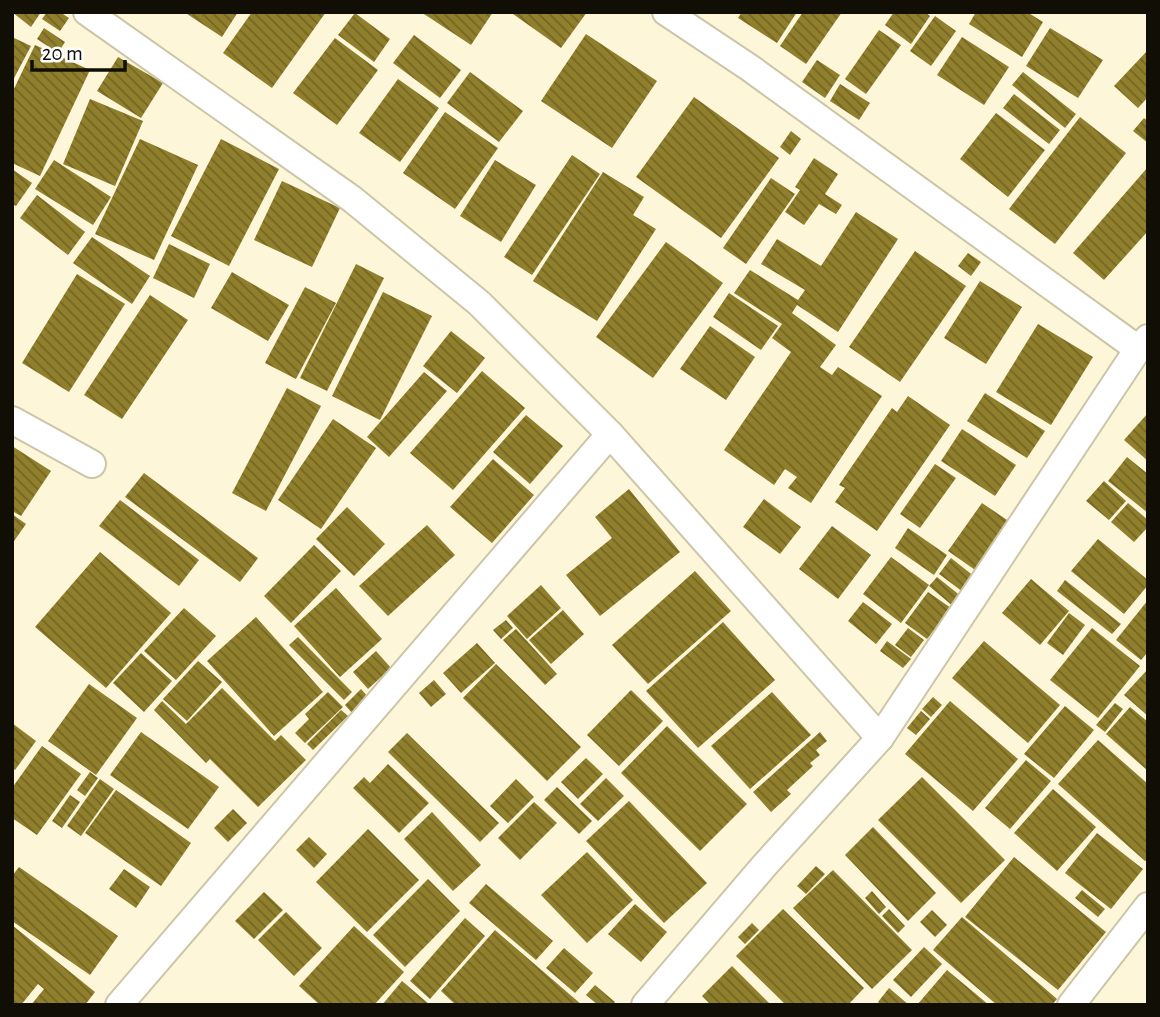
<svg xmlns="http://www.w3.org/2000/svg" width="1160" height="1017" font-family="'Alegreya Sans',sans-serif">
<defs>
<pattern id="building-back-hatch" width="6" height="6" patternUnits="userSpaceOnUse" patternTransform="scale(1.75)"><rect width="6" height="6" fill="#907f2c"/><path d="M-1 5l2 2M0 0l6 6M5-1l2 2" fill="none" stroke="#746624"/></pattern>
</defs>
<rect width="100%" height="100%" fill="#fdf6d8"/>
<!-- building -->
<g fill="url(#building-back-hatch)">
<polygon points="12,12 41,12 31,27"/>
<polygon points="47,12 60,12 69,18 60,31 42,19"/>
<polygon points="184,12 238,12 222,37"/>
<polygon points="252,12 326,12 272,88 223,53"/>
<polygon points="421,12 493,12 471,45"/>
<polygon points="515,12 587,12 561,48 513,14"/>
<polygon points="742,12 797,12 777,43 738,18"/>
<polygon points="803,12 842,12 806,64 780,46"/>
<polygon points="894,12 925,12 930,16 911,44 885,25"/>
<polygon points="976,12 1027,12 1043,22 1022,57 969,24"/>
<polygon points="355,13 390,39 374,62 338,35"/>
<polygon points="935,16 956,31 931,66 910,51"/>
<polygon points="44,28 65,42 58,53 37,39"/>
<polygon points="1050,28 1103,60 1078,98 1026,66"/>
<polygon points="879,30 901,45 866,94 845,79"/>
<polygon points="586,34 657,81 612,148 541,101"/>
<polygon points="414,35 461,70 440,98 393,63"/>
<polygon points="12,37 31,46 12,82"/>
<polygon points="962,37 1009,67 984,105 937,75"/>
<polygon points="335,38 378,70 337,125 293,93"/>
<polygon points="35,45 90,70 40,176 12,163 12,93"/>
<polygon points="1148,50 1148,97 1138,108 1114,86"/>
<polygon points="118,57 163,83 141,118 97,91"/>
<polygon points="817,60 840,75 825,98 802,82"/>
<polygon points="470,72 523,111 499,142 447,103"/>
<polygon points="1023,72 1076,114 1065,128 1012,85"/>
<polygon points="398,79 439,108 400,162 359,133"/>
<polygon points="840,84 870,103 859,120 830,101"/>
<polygon points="1014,94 1060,130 1049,144 1003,108"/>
<polygon points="694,97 779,158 721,238 636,177"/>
<polygon points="90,99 143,121 115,186 63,164"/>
<polygon points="445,112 498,148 455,209 403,173"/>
<polygon points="996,113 1045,150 1008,197 960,159"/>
<polygon points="1080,117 1126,153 1055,244 1009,209"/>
<polygon points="1144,118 1148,121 1148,143 1133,131"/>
<polygon points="791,131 801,139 790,155 780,147"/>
<polygon points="140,139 198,165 154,260 95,234"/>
<polygon points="221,139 279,169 229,266 171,236"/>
<polygon points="572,155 600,174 532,275 504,257"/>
<polygon points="814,158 838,174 825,194 842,205 836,214 819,204 804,225 785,212 800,190 795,187"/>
<polygon points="54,160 111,197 93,225 35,189"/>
<polygon points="495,160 536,185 501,242 460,216"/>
<polygon points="1148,167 1148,231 1104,280 1073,253"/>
<polygon points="12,169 32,183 16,206 12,204"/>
<polygon points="603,172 644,197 633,215 656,229 597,321 533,281"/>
<polygon points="771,178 795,194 746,264 723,248"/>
<polygon points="282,181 340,208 312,267 254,240"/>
<polygon points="37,195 85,232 68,255 20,218"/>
<polygon points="856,212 898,239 838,332 797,305 792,313 836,345 820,367 832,375 838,367 882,396 811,503 788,488 797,477 785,469 774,485 724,450 791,352 772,338 782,324 734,293 750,270 798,300 805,290 761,264 777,239 821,266"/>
<polygon points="92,237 150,276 132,304 73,263"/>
<polygon points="666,242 723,283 653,378 596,337"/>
<polygon points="169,244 210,264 194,298 153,278"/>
<polygon points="915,251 966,286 900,382 849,347"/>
<polygon points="968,253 981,262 971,276 958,266"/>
<polygon points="356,264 384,278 327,391 300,378"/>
<polygon points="232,272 289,305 268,341 211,308"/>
<polygon points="77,274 125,304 69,392 22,363"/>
<polygon points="980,281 1022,307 986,364 944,338"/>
<polygon points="305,287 336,303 296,379 265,363"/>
<polygon points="383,292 432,316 380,420 332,396"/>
<polygon points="729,293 778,326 761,350 713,317"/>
<polygon points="150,295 188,320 122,419 84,395"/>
<polygon points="1038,324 1093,357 1051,425 996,392"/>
<polygon points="710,326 755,357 726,400 680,369"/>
<polygon points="451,331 485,358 457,393 423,366"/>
<polygon points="482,371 525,408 453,490 410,453"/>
<polygon points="424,372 447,391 389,457 367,437"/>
<polygon points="287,388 321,406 266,511 232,493"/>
<polygon points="985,393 1045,431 1027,458 967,421"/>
<polygon points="908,396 950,425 877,531 835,502 845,488 839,485 892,408 897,412"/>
<polygon points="1148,413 1148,461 1124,440"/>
<polygon points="526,415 563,446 530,484 493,452"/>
<polygon points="333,419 376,448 321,529 278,500"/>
<polygon points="962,429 1016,465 995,496 941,461"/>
<polygon points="12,446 51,471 21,516 12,511"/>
<polygon points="1127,457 1148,474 1148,513 1108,481"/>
<polygon points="493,459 534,495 492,543 450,507"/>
<polygon points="935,464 956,478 920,528 900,514"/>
<polygon points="144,473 258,558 240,582 125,497"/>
<polygon points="1104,481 1126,501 1109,520 1086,501"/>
<polygon points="629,489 680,552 600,616 566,575 612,538 595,517"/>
<polygon points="764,499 801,527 780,554 743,527"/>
<polygon points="120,500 199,560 179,586 99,526"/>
<polygon points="982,503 1013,524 978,572 948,551"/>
<polygon points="1128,503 1148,520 1148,527 1134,542 1111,522"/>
<polygon points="347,507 385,544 354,576 316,539"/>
<polygon points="12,514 26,524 12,544"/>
<polygon points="427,525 455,555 388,616 359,586"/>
<polygon points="832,526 871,555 838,599 799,569"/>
<polygon points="908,528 947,555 934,575 895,548"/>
<polygon points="1098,539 1148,580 1148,585 1124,614 1071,571"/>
<polygon points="314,545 341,571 291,623 264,596"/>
<polygon points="100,552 171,613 106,688 35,627"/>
<polygon points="891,557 929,585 901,623 863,594"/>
<polygon points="951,558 975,577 963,592 939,574"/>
<polygon points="695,571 731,611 648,684 612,645"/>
<polygon points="937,577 962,597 954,607 929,586"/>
<polygon points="1031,579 1069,611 1040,645 1002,613"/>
<polygon points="1065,580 1121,624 1112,634 1057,591"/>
<polygon points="541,585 561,608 527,639 507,616"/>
<polygon points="336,588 382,639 340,677 294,626"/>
<polygon points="928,592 951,608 927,639 905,623"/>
<polygon points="1148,600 1148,652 1141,660 1116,640"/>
<polygon points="863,602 892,624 876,644 848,621"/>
<polygon points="184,608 216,636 176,680 144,651"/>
<polygon points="563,610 584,634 551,664 529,640"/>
<polygon points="1069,613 1085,625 1063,655 1047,643"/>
<polygon points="256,617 323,692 274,736 207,661"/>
<polygon points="506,620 513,628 501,639 493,630"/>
<polygon points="723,622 775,680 698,748 646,691"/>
<polygon points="908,628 924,640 911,657 895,645"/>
<polygon points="1092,628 1140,666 1098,718 1050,680"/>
<polygon points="516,629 557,674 545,685 503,640"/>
<polygon points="298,637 352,692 344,700 289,645"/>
<polygon points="887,641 911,659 903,668 880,651"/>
<polygon points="984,641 1060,705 1028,743 952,678"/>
<polygon points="477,643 495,663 461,693 443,673"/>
<polygon points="376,651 391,668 368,689 353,672"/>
<polygon points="141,653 172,681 144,712 113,683"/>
<polygon points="198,661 222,682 187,721 163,699"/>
<polygon points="496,664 581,747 547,781 463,698"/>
<polygon points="1148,669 1148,716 1124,695"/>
<polygon points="434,680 446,694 431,707 419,693"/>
<polygon points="89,684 137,718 96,775 48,741"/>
<polygon points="222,688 275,741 281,735 306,760 258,807 210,759 206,763 154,710 162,701 186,724"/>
<polygon points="361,689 368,697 352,713 345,705"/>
<polygon points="631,690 663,721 619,766 587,735"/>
<polygon points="328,692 343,707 305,743 295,733 309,719 305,714"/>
<polygon points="772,692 811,735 750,789 711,746"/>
<polygon points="933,697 942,705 931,717 922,709"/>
<polygon points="950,701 1018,759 973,811 905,754"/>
<polygon points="1115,703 1123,709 1105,732 1096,725"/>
<polygon points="1065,706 1094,730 1054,778 1024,754"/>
<polygon points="1130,707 1148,722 1148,771 1106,734"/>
<polygon points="341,710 348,716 313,750 307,744"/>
<polygon points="921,711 930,719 916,735 907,728"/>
<polygon points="12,723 36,741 15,770 12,767"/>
<polygon points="667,726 747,804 700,851 621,773"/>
<polygon points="141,732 219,787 188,829 110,775"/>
<polygon points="820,732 827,741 816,750 820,755 810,763 813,766 787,790 791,794 771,812 753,792"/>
<polygon points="407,733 499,823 480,842 388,752"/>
<polygon points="1098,740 1148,784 1148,859 1145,861 1058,784"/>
<polygon points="42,746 81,774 37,835 12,818 12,788"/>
<polygon points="586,758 603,774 578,799 561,782"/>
<polygon points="1026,760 1051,781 1010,829 985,808"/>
<polygon points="388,764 429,803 399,833 353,788 364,777 370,783"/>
<polygon points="90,772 98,778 85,796 77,790"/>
<polygon points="922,777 1005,860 961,903 878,820"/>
<polygon points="606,778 624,796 598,821 580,804"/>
<polygon points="100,779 114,789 81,836 67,826"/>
<polygon points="516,779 534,797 508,823 490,806"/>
<polygon points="557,787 592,821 579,834 544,800"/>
<polygon points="1053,789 1096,827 1057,871 1014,833"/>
<polygon points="116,790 191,843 161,886 85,833"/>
<polygon points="70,795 80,802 62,828 52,821"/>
<polygon points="629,801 707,883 664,923 586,841"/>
<polygon points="534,802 557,823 520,860 498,838"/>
<polygon points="233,809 247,823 228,842 214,828"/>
<polygon points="432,812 481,865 453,891 404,839"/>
<polygon points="873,827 936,893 908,921 845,855"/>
<polygon points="368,829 419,880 367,932 316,882"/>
<polygon points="1097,833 1143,869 1111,909 1065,873"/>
<polygon points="309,837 327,854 314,868 296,850"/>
<polygon points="587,852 633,900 587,943 541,895"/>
<polygon points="1014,857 1106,932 1058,990 965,917"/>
<polygon points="816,866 825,874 806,894 797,886"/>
<polygon points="19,867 118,936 90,975 12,921 12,876"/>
<polygon points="124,869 150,887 136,908 109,889"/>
<polygon points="833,870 912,950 872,989 793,908"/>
<polygon points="428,879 460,911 405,967 373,935"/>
<polygon points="486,884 553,941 536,960 469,903"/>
<polygon points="1082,890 1105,909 1098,917 1075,898"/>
<polygon points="872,891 886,907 879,914 865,898"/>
<polygon points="264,892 283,910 254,939 235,921"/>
<polygon points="635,904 667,932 641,962 608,934"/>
<polygon points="783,909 864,988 848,1005 786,1005 736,956"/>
<polygon points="889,909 905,926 898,933 882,916"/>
<polygon points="932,910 947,925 935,937 920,922"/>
<polygon points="286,912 322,948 294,976 258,940"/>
<polygon points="962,917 1057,999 1052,1005 997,1005 933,950"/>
<polygon points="465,918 485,936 430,999 410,981"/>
<polygon points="752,923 759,930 745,944 738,937"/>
<polygon points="12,925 95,992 85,1005 77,1003 76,1005 31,1005 44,989 38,984 21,1005 12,1005"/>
<polygon points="354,926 404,972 374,1005 320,1005 299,986"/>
<polygon points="495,930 582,1005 456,1005 441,991"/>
<polygon points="924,947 942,964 911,997 893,980"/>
<polygon points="564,948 593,973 575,993 546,968"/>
<polygon points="732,966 771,1005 711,1005 702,996"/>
<polygon points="947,970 989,1005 917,1005"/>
<polygon points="402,981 430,1005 382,1005"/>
<polygon points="595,985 615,1002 612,1005 598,1005 586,995"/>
<polygon points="889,988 909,1005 881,1005 878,1002"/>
</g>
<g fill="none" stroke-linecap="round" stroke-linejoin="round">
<!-- street casing -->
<g stroke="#ccc5a8" stroke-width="30">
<g id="street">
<polyline points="87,12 352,199 479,303 610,434 880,738"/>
<polyline points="666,12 750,68 1138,349"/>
<polyline points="12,420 92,464"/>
<polyline points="119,1005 610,434"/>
<polyline points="645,1005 764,866 880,738 1138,349 1148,338"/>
<polyline points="1071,1005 1148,906"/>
</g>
</g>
<!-- street -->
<use href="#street" stroke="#fff" stroke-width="26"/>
</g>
<!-- border -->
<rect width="1160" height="1017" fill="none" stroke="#110f05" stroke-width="28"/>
<!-- scale -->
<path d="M32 60v10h93v-10" fill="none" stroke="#110f05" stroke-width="3.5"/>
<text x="42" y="60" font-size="21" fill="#110f05" stroke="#ffffff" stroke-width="5" paint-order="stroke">20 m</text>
</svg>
